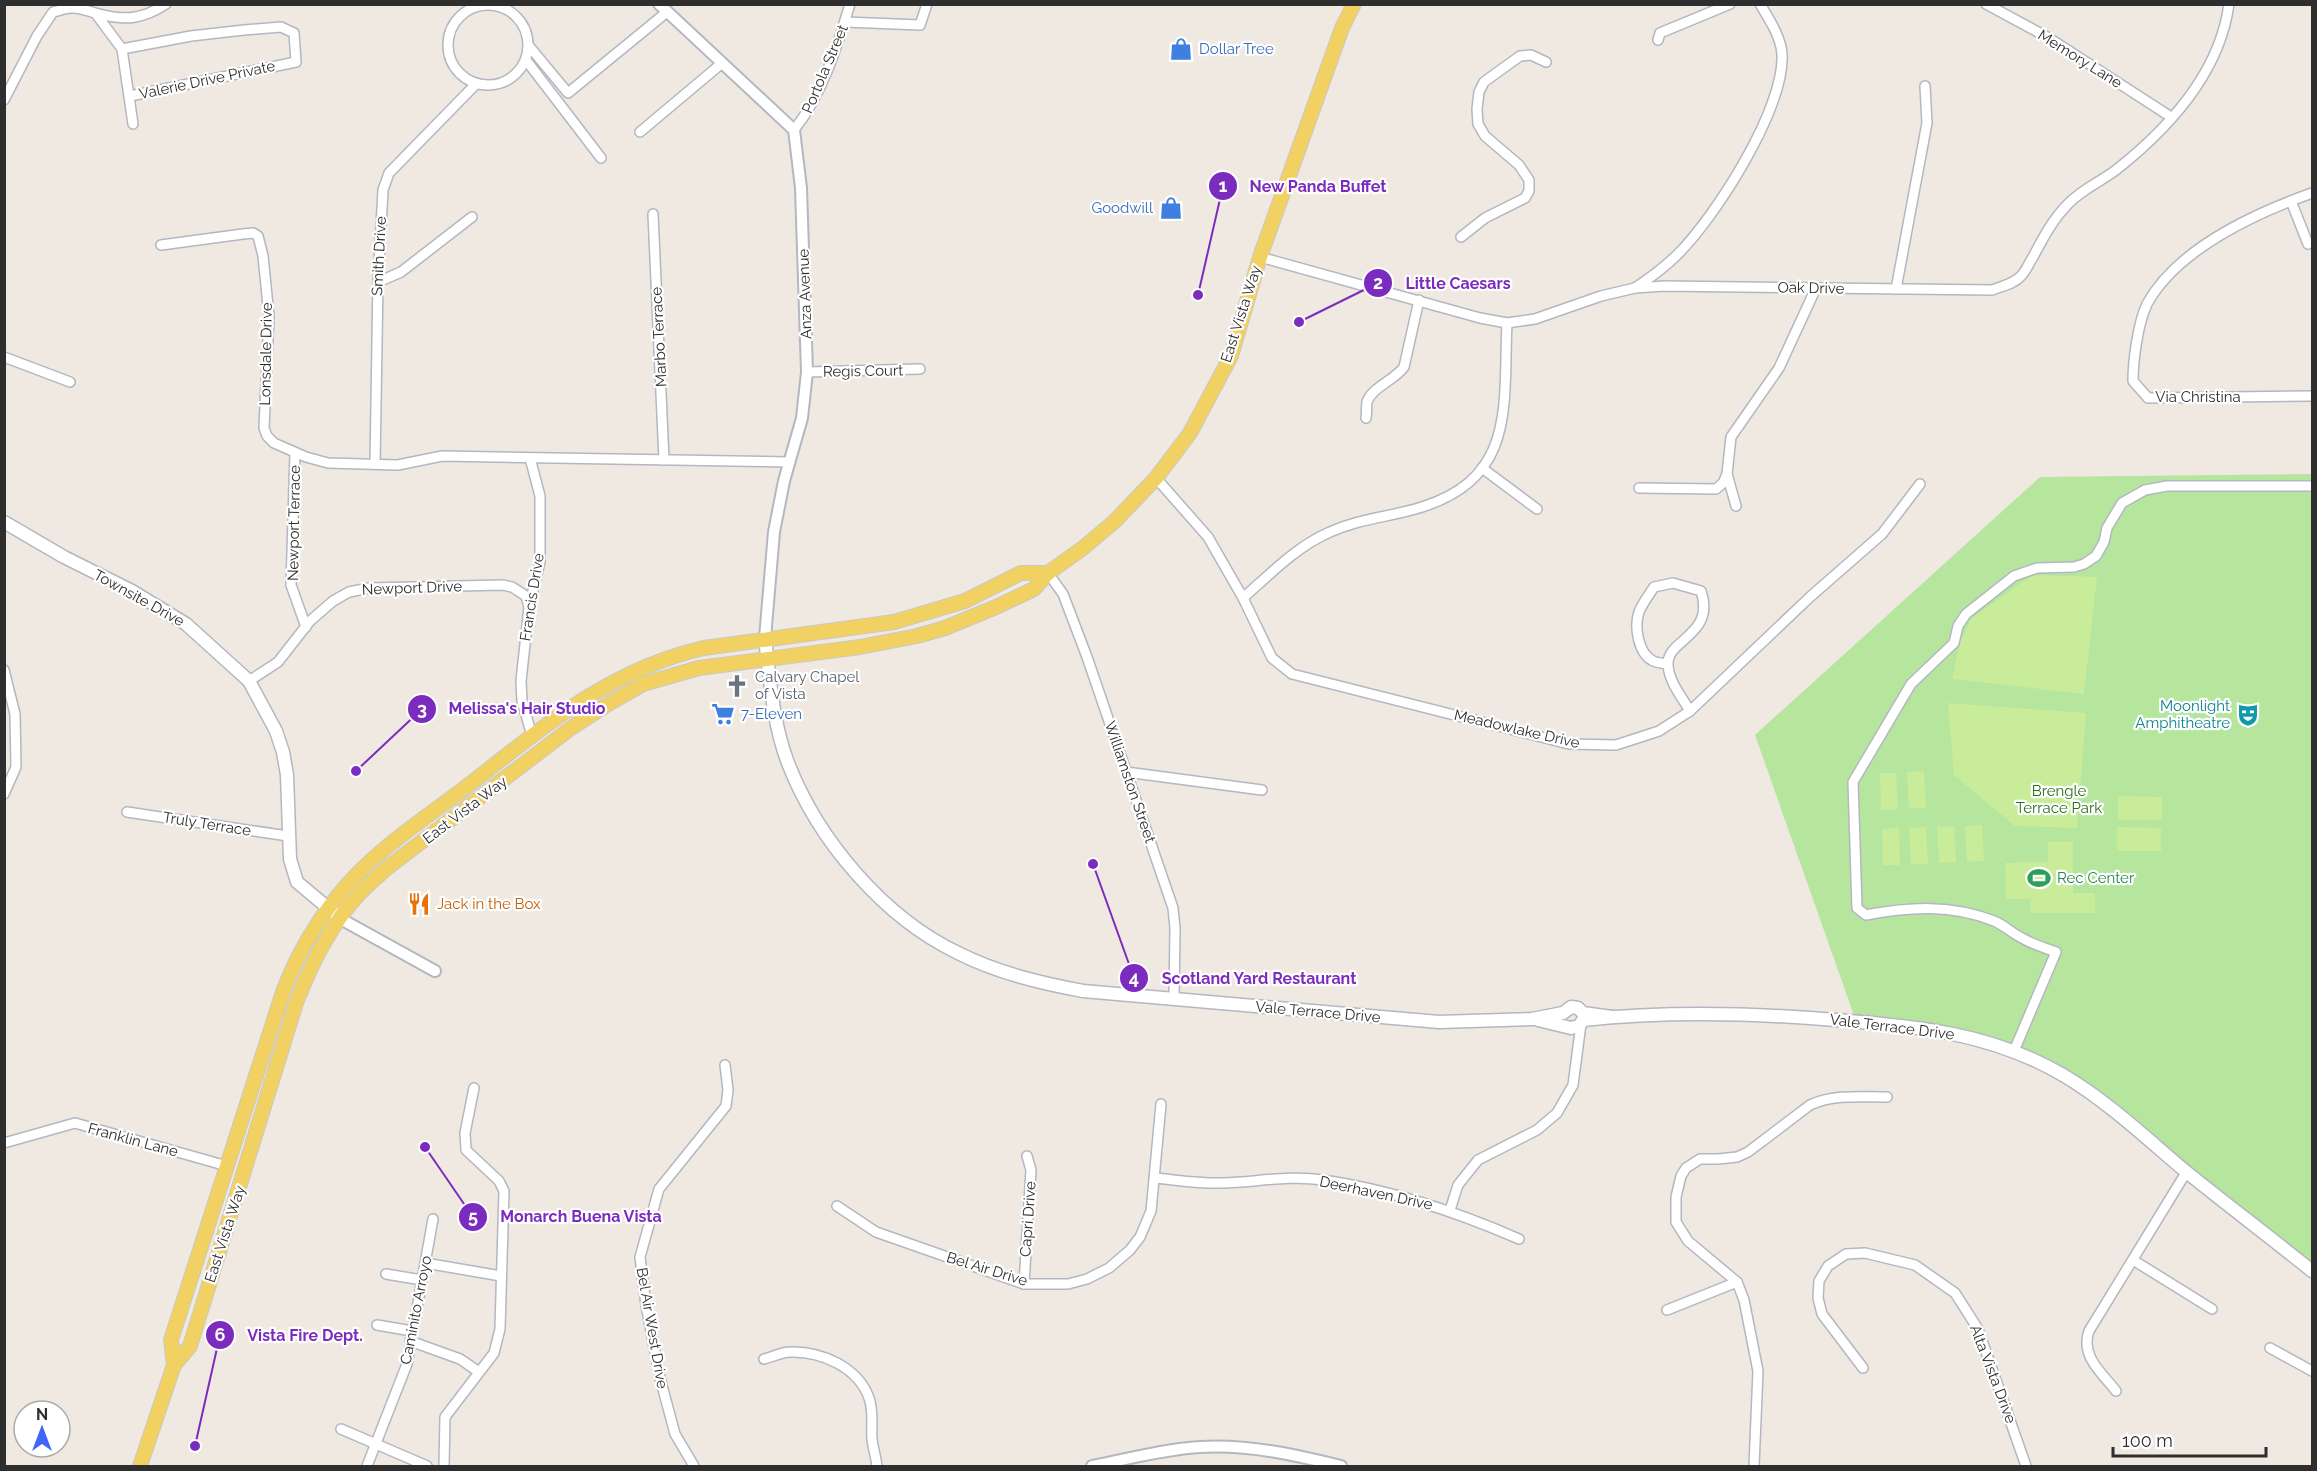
<svg xmlns="http://www.w3.org/2000/svg" width="2317" height="1471" font-family="Raleway,sans-serif">
<rect width="100%" height="100%" fill="#efe9e1"/>
<!-- green -->
<polygon fill="#b6e59e" points="2312,474 2312,1270 2093,1094 2010,1049 1856,1021 1755,735 2040,477"/>
<!-- pitch -->
<g fill="#c9ec9a">
<polygon points="2032,575 2097,577 2084,694 1952,679 1960,643 1971,619"/>
<polygon points="1948,703 2086,713 2077,828 2015,826 1954,775"/>
<polygon points="1924,771 1926,808 1909,808 1907,772"/>
<polygon points="1880,773 1896,773 1898,809 1881,810"/>
<polygon points="2118,796 2162,797 2162,820 2118,820"/>
<polygon points="1982,825 1984,861 1967,862 1965,826"/>
<polygon points="1954,826 1956,862 1939,863 1937,827"/>
<polygon points="1926,827 1928,864 1911,864 1909,828"/>
<polygon points="2117,827 2161,828 2161,851 2117,851"/>
<polygon points="1899,828 1900,865 1883,865 1882,829"/>
<polygon points="2048,842 2073,842 2073,893 2095,893 2095,913 2031,913 2030,899 2006,899 2005,863 2048,862"/>
</g>
<g fill="none" stroke-linecap="round" stroke-linejoin="round">
<!-- minor casing -->
<g stroke="#b4b7c1" stroke-width="12">
<g id="minor">
<polyline points="1986,4 2049,38 2171,117"/>
<circle cx="488" cy="45" r="40"/>
<polyline points="96,14 122,49 133,124"/>
<polyline points="845,22 920,25 927,4"/>
<polyline points="1658,40 1660,33 1730,4"/>
<polyline points="529,46 568,93 667,12"/>
<polyline points="122,49 191,36 244,30 281,27 294,33 296,62 130,96"/>
<polyline points="526,60 601,158"/>
<path d="M 4,100 L 37,36 L 53,12 C 59,11 65,8 71,8 C 81,7 89,12 99,14 C 126,21 143,19 166,4"/>
<path d="M 794,130 C 822,95 837,47 850,4"/>
<polyline points="640,132 721,64"/>
<path d="M 2312,193 C 2256,213 2177,249 2147,304 C 2138,323 2133,360 2133,381 L 2148,398 L 2312,396"/>
<polyline points="2291,201 2308,244"/>
<polyline points="653,214 664,460"/>
<polyline points="1461,237 1485,218 1525,198 1529,191 1529,180 1519,165 1485,136 1478,124 1477,109 1479,92 1484,82 1520,56 1531,55 1546,62"/>
<polyline points="161,245 243,234 253,233 258,236 263,256 269,316 264,428 267,436 274,443 306,457 328,463 398,465 442,456 789,462"/>
<path d="M 1260,257 L 1480,318 L 1507,323 L 1535,319 L 1601,296 L 1635,288 L 1664,286 L 1992,290 C 2002,286 2014,284 2021,276 C 2026,271 2029,263 2033,257 C 2043,238 2053,219 2068,204 C 2082,189 2100,182 2116,170 C 2168,129 2220,72 2229,4"/>
<polyline points="378,282 401,272 472,217"/>
<path d="M 1635,288 C 1650,278 1665,267 1678,254 C 1716,216 1785,108 1782,54 C 1781,37 1769,19 1760,4"/>
<polyline points="1896,289 1927,123 1925,86"/>
<polyline points="4,357 70,382"/>
<polyline points="807,372 920,369"/>
<path d="M 1366,418 C 1367,413 1366,407 1367,402 C 1372,387 1395,380 1404,367 L 1419,300"/>
<polyline points="295,453 291,585 306,627"/>
<polyline points="530,458 540,496 540,562 529,607 521,681 522,701 532,736"/>
<polyline points="375,464 378,282 383,190 389,173 476,84"/>
<polyline points="1482,468 1537,509"/>
<polyline points="1727,474 1736,506"/>
<polyline points="1156,478 1208,537 1243,598 1272,658 1292,674 1569,744 1616,745 1659,731 1690,711 1810,597 1882,534 1920,484"/>
<polyline points="1639,488 1716,489 1723,483 1727,474 1731,437 1779,368 1816,288"/>
<polyline points="1048,573 1063,594 1087,657 1173,908 1175,928 1174,999"/>
<path d="M 1243,598 C 1269,575 1297,546 1330,532 C 1361,518 1391,517 1422,507 C 1517,477 1503,404 1507,323"/>
<path d="M 1668,664 C 1663,663 1657,663 1653,661 C 1638,653 1634,627 1639,612 C 1642,604 1649,595 1654,587 L 1673,583 L 1701,591 C 1716,636 1666,639 1668,665 C 1669,682 1682,697 1690,711"/>
<polyline points="4,670 15,714 16,767 4,794"/>
<polyline points="249,681 278,662 310,621 333,601 349,592 369,588 503,585 512,587 526,596 529,607"/>
<polyline points="1126,772 1262,790"/>
<polyline points="127,812 288,836"/>
<path d="M 2014,1051 L 2056,952 C 2045,948 2032,944 2022,938 C 2012,933 2004,925 1994,921 C 1951,904 1910,907 1866,915 L 1857,908 L 1853,782 L 1911,684 L 1954,643 L 1958,626 L 1966,614 L 2014,576 L 2037,568 L 2074,567 L 2084,564 L 2096,556 L 2104,542 L 2107,528 L 2122,503 L 2145,490 L 2167,486 L 2312,486"/>
<polyline points="4,1143 75,1123 227,1166"/>
<path d="M 1155,1178 C 1177,1180 1201,1184 1223,1183 C 1256,1182 1290,1175 1323,1180 C 1392,1190 1455,1211 1519,1239"/>
<polyline points="837,1206 876,1232 1024,1284 1068,1284 1087,1279 1109,1268 1130,1250 1140,1237 1151,1211 1161,1104"/>
<polyline points="1450,1210 1458,1185 1478,1160 1537,1130 1557,1113 1573,1085 1581,1024"/>
<polyline points="2133,1260 2212,1309"/>
<polyline points="425,1263 501,1276"/>
<polyline points="386,1274 422,1280"/>
<polyline points="1024,1284 1031,1170 1027,1156"/>
<polyline points="1667,1310 1737,1282"/>
<polyline points="377,1325 412,1331"/>
<polyline points="410,1341 460,1359 479,1372"/>
<polyline points="2270,1348 2312,1371"/>
<path d="M 764,1359 C 772,1357 782,1352 790,1352 C 821,1351 858,1367 869,1398 C 874,1412 871,1425 872,1439 C 873,1448 876,1457 877,1466"/>
<polyline points="1863,1368 1822,1314 1818,1298 1819,1281 1828,1266 1846,1254 1865,1253 1915,1265 1955,1293 1978,1329 2026,1466"/>
<path d="M 2116,1391 C 2102,1373 2080,1356 2089,1331 L 2187,1171"/>
<polyline points="341,1429 427,1466"/>
<polyline points="367,1466 407,1364 433,1219"/>
<polyline points="444,1466 445,1417 494,1353 500,1329 504,1191 499,1181 466,1150 465,1133 474,1088"/>
<polyline points="694,1466 675,1434 660,1378 646,1305 640,1257 659,1189 726,1106 728,1090 725,1065"/>
<path d="M 1754,1466 L 1758,1371 L 1744,1300 L 1737,1282 L 1688,1241 L 1676,1222 L 1676,1197 L 1681,1176 L 1686,1168 L 1700,1159 L 1718,1159 L 1737,1157 L 1748,1152 L 1810,1105 C 1834,1094 1861,1097 1887,1097"/>
</g>
</g>
<!-- tertiary casing -->
<g stroke="#b4b7c1" stroke-width="14">
<g id="tertiary">
<polyline points="659,4 794,130 801,188 807,372 802,418 784,481 774,532 765,638"/>
<polyline points="339,918 435,971"/>
<path d="M 1092,1466 C 1128,1459 1164,1449 1200,1447 C 1249,1444 1295,1455 1341,1466"/>
</g>
</g>
<!-- secondary casing -->
<g stroke="#b4b7c1" stroke-width="15">
<g id="secondary">
<polyline points="4,522 64,557 132,591 186,624 249,681 276,731 283,752 287,775 290,859 297,882 334,913"/>
<path d="M 765,638 C 770,680 773,724 788,763 C 818,840 883,917 958,953 C 998,973 1040,983 1083,991 L 1439,1022 L 1532,1019 L 1563,1013 L 1571,1007 L 1578,1008 L 1583,1013 L 1612,1017"/>
<path d="M 1538,1020 L 1571,1028 L 1579,1026 L 1583,1020 C 1667,1011 1752,1013 1836,1020 C 1917,1026 1991,1033 2063,1075 C 2107,1101 2145,1137 2184,1170 C 2226,1204 2270,1237 2312,1271"/>
</g>
</g>
<!-- primary casing -->
<g stroke="#c9c9c9" stroke-width="16">
<g id="primary">
<path d="M 174,1365 L 171,1340 L 283,992 C 296,957 314,926 337,897 C 369,856 415,825 457,794 C 537,733 603,671 704,648 L 894,622 L 965,601 L 1021,573 L 1048,573"/>
<path d="M 140,1466 L 174,1365 L 190,1346 L 296,1003 C 311,964 330,925 359,894 C 368,884 378,876 387,868 L 571,728 L 608,704 L 643,684 L 699,668 L 860,647 L 917,636 L 945,628 L 996,607 L 1034,589 L 1048,573 L 1083,548 L 1115,521 L 1156,478 L 1190,433 L 1231,356 L 1260,257 L 1342,28 L 1354,4"/>
</g>
</g>
<!-- minor -->
<use href="#minor" stroke="#fff" stroke-width="9"/>
<!-- tertiary -->
<use href="#tertiary" stroke="#fff" stroke-width="10"/>
<!-- secondary -->
<use href="#secondary" stroke="#fff" stroke-width="12"/>
<!-- primary -->
<use href="#primary" stroke="#f2d163" stroke-width="14"/>
</g>
<!-- icons -->
<defs>
<g id="shop-bare" transform="scale(1.8)"><path d="M-5-2.5h2.3a2.7 3.5 0 0 1 5.4 0H5L5.5 6h-11ZM-1.5-2.5h3a1.5 2.3 0 0 0-3 0Z" fill="#3f7fe0" stroke="#fff" stroke-width="2.5" paint-order="stroke"/></g>
<g id="church-bare" transform="scale(1.8)"><path d="M-1.2-6h2.4v3.5h3.3v2.4h-3.3V6h-2.4V-.1h-3.3v-2.4h3.3Z" fill="#6b7280" stroke="#fff" stroke-width="2.5" paint-order="stroke"/></g>
<g id="supermarket-bare" transform="scale(1.8)"><path d="M-6-5.5h2.5l.6 2H6L4.5 2H-2.5L-4.4-4H-6ZM-1.5 3.2a1.3 1.3 0 1 0 .1 0ZM3 3.2a1.3 1.3 0 1 0 .1 0Z" fill="#3f7fe0" stroke="#fff" stroke-width="2.5" paint-order="stroke"/></g>
<g id="theatre-bare" transform="scale(1.8)"><path d="M-5-5.5Q0-4 5-5.5V0Q5 5 0 6Q-5 5-5 0ZM-3.3-2.5H-1v1.5H-3.3ZM1-2.5H3.3v1.5H1ZM-2.8 1Q0 5.5 2.8 1Z" fill="#0f9aa8" stroke="#fff" stroke-width="2.5" paint-order="stroke"/></g>
<g id="stadium-bare" transform="scale(1.8)"><path d="M0-5a6.5 5 0 1 0 0 10a6.5 5 0 1 0 0-10ZM-3.5-1.8h7v3.6h-7Z" fill="#2e9e5b" stroke="#fff" stroke-width="2.5" paint-order="stroke"/></g>
<g id="restaurant-bare" transform="scale(1.8)"><path d="M-5-6h1v4h1v-4h1v4h1v-4h1v5L-1.5 .5V6h-2V.5L-5-1ZM5-6V6H3V1.5H1.5Q1.5-4 5-6Z" fill="#e8710a" stroke="#fff" stroke-width="2.5" paint-order="stroke"/></g>
</defs>
<g fill-rule="evenodd">
<use href="#shop-bare" x="1181" y="49"/>
<use href="#shop-bare" x="1171" y="208"/>
<use href="#church-bare" x="737" y="686"/>
<use href="#supermarket-bare" x="723" y="714"/>
<use href="#theatre-bare" x="2248" y="715"/>
<use href="#stadium-bare" x="2039" y="878"/>
<use href="#restaurant-bare" x="419" y="904"/>
</g>
<g text-anchor="middle" stroke-width="4.5" stroke-linejoin="round" paint-order="stroke">
<!-- shop labels -->
<g font-size="15" fill="#366cbe" stroke="#fff" text-anchor="start">
<text x="1199" y="54">Dollar Tree</text>
<text x="1153" y="213" text-anchor="end">Goodwill</text>
<text x="741" y="719">7-Eleven</text>
</g>
<!-- street labels -->
<g font-size="15" fill="#2e2e2e" stroke="#fff">
<text transform="translate(2080 59) rotate(32)" y="5">Memory Lane</text>
<text transform="translate(825 69) rotate(-67)" y="5">Portola Street</text>
<text transform="translate(207 80) rotate(-12)" y="5">Valerie Drive Private</text>
<text transform="translate(379 256) rotate(-87)" y="5">Smith Drive</text>
<text transform="translate(1811 288) rotate(1)" y="5">Oak Drive</text>
<text transform="translate(805 294) rotate(-92)" y="5">Anza Avenue</text>
<text transform="translate(1241 314) rotate(-72)" y="5">East Vista Way</text>
<text transform="translate(659 337) rotate(-93)" y="5">Marbo Terrace</text>
<text transform="translate(266 354) rotate(-89)" y="5">Lonsdale Drive</text>
<text transform="translate(863 371) rotate(-1)" y="5">Regis Court</text>
<text x="2198" y="402">Via Christina</text>
<text transform="translate(294 523) rotate(-89)" y="5">Newport Terrace</text>
<text transform="translate(412 588) rotate(-2)" y="5">Newport Drive</text>
<text transform="translate(532 597) rotate(-81)" y="5">Francis Drive</text>
<text transform="translate(139 598) rotate(29)" y="5">Townsite Drive</text>
<text transform="translate(1517 729) rotate(13)" y="5">Meadowlake Drive</text>
<text transform="translate(1130 782) rotate(71)" y="5">Williamston Street</text>
<text transform="translate(465 810) rotate(-37)" y="5">East Vista Way</text>
<text transform="translate(207 824) rotate(9)" y="5">Truly Terrace</text>
<text transform="translate(1318 1012) rotate(5)" y="5">Vale Terrace Drive</text>
<text transform="translate(1892 1027) rotate(7)" y="5">Vale Terrace Drive</text>
<text transform="translate(133 1140) rotate(15)" y="5">Franklin Lane</text>
<text transform="translate(1376 1193) rotate(12)" y="5">Deerhaven Drive</text>
<text transform="translate(1028 1219) rotate(-86)" y="5">Capri Drive</text>
<text transform="translate(225 1234) rotate(-72)" y="5">East Vista Way</text>
<text transform="translate(987 1269) rotate(17)" y="5">Bel Air Drive</text>
<text transform="translate(416 1310) rotate(-79)" y="5">Caminito Arroyo</text>
<text transform="translate(652 1328) rotate(80)" y="5">Bel Air West Drive</text>
<text transform="translate(1993 1374) rotate(69)" y="5">Alta Vista Drive</text>
</g>
<!-- worship labels -->
<g font-size="15" fill="#5b616d" stroke="#fff" text-anchor="start">
<text x="755" y="682">Calvary Chapel<tspan x="755" dy="17">of Vista</tspan></text>
</g>
<!-- culture labels -->
<g font-size="15" fill="#0d838f" stroke="#fff" text-anchor="end">
<text x="2230" y="711">Moonlight<tspan x="2230" dy="17">Amphitheatre</tspan></text>
</g>
<!-- park labels -->
<g font-size="15" fill="#2c6e1b" stroke="#fff">
<text x="2059" y="796">Brengle<tspan x="2059" dy="17">Terrace Park</tspan></text>
</g>
<!-- leisure labels -->
<g font-size="15" fill="#27864d" stroke="#fff" text-anchor="start">
<text x="2057" y="883">Rec Center</text>
</g>
<!-- food labels -->
<g font-size="15" fill="#c56008" stroke="#fff" text-anchor="start">
<text x="437" y="909">Jack in the Box</text>
</g>
</g>
<!-- callouts -->
<path fill="none" stroke="#7b2cbf" stroke-width="2" d="M1198 295L1223 186M1299 322L1378 283M356 771L422 709M1093 864L1134 978M425 1147L473 1217M195 1446L220 1335"/>
<g fill="#7b2cbf" stroke="#fff" stroke-width="2">
<circle cx="1198" cy="295" r="6"/>
<circle cx="1299" cy="322" r="6"/>
<circle cx="356" cy="771" r="6"/>
<circle cx="1093" cy="864" r="6"/>
<circle cx="425" cy="1147" r="6"/>
<circle cx="195" cy="1446" r="6"/>
<circle cx="1223" cy="186" r="15"/>
<circle cx="1378" cy="283" r="15"/>
<circle cx="422" cy="709" r="15"/>
<circle cx="1134" cy="978" r="15"/>
<circle cx="473" cy="1217" r="15"/>
<circle cx="220" cy="1335" r="15"/>
</g>
<g font-size="18" text-anchor="middle" font-weight="bold" fill="#fff">
<text x="1223" y="192">1</text>
<text x="1378" y="289">2</text>
<text x="422" y="715">3</text>
<text x="1134" y="984">4</text>
<text x="473" y="1223">5</text>
<text x="220" y="1341">6</text>
</g>
<g font-size="16" text-anchor="middle" font-weight="bold" fill="#7b2cbf" stroke="#fff" stroke-width="4.5" stroke-linejoin="round" paint-order="stroke">
<text x="1318" y="192">New Panda Buffet</text>
<text x="1458" y="289">Little Caesars</text>
<text x="527" y="714">Melissa's Hair Studio</text>
<text x="1259" y="984">Scotland Yard Restaurant</text>
<text x="581" y="1222">Monarch Buena Vista</text>
<text x="305" y="1341">Vista Fire Dept.</text>
</g>
<!-- border -->
<rect width="2317" height="1471" fill="none" stroke="#2e2e2e" stroke-width="12"/>
<!-- north arrow -->
<g transform="translate(42 1429)"><circle r="28" fill="#ffffff" stroke="#ababab" stroke-width="1.5"/>
<path d="M0-4.5L10 22L0 15L-10 22Z" fill="#4264fb"/>
<text y="-9" font-size="16" font-weight="bold" text-anchor="middle" fill="#2e2e2e">N</text>
</g>
<!-- scale -->
<path d="M2113 1447v9h153v-9" fill="none" stroke="#2e2e2e" stroke-width="3"/>
<text x="2122" y="1447" font-size="18" fill="#2e2e2e" stroke="#ffffff" stroke-width="4.5" paint-order="stroke">100 m</text>
</svg>
